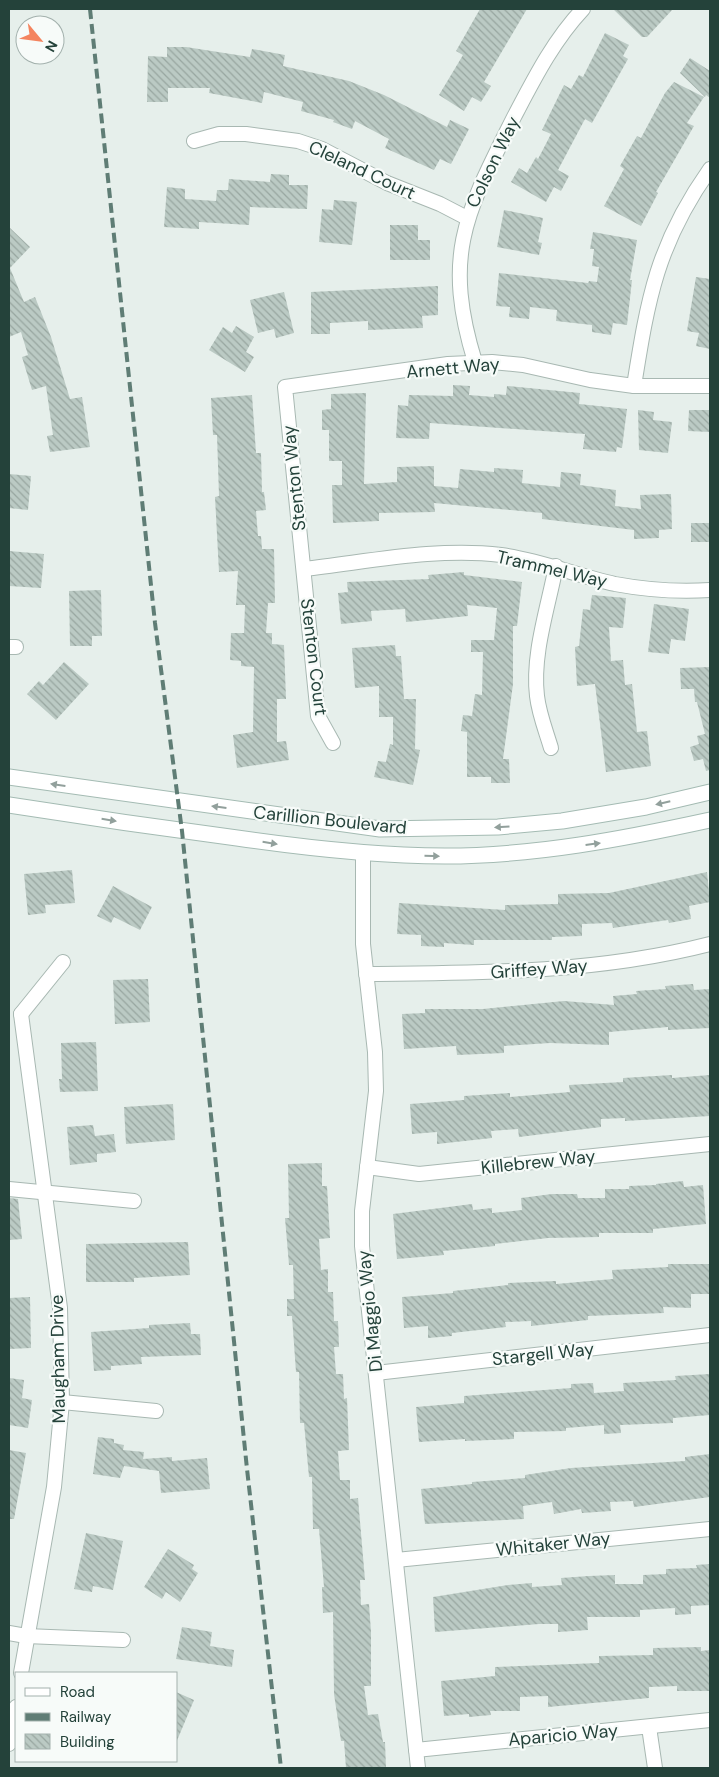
<svg xmlns="http://www.w3.org/2000/svg" width="719" height="1777" font-family="'DM Sans',sans-serif">
<defs>
<pattern id="building-back-hatch" width="6" height="6" patternUnits="userSpaceOnUse" patternTransform="scale(1.25)"><rect width="6" height="6" fill="#bbcac4"/><path d="M-1 5l2 2M0 0l6 6M5-1l2 2" fill="none" stroke="#98a6a0"/></pattern>
</defs>
<rect width="100%" height="100%" fill="#e6efeb"/>
<!-- building -->
<g fill="url(#building-back-hatch)">
<polygon points="480,9 527,9 484,82 491,86 481,102 472,97 464,111 439,95 463,55 456,51"/>
<polygon points="613,9 673,9 647,37 642,37"/>
<polygon points="605,33 629,45 623,56 628,59 592,123 585,119 558,170 569,176 561,191 554,187 546,202 511,182 519,168 527,173 536,157 538,159 551,134 542,130 564,85 571,89 579,75 583,77"/>
<polygon points="167,47 186,47 250,57 252,49 285,55 283,66 349,81 384,95 447,127 450,120 469,129 451,164 440,159 434,170 385,148 389,139 355,121 352,129 333,122 334,120 301,111 303,102 264,92 262,103 209,93 210,88 168,88 168,102 147,102 148,56 167,57"/>
<polygon points="690,58 710,71 710,98 706,95 705,97 680,73"/>
<polygon points="674,82 704,97 687,123 694,126 656,192 658,193 641,226 604,206 624,169 620,166 637,136 641,138 665,93"/>
<polygon points="271,174 289,175 289,185 308,185 307,209 250,207 249,225 199,222 199,229 164,227 167,187 185,189 185,199 216,201 217,190 228,190 229,179 270,182"/>
<polygon points="334,200 357,202 352,245 319,242 322,209 333,210"/>
<polygon points="504,210 543,218 538,242 542,243 539,255 497,247"/>
<polygon points="390,225 418,225 418,240 430,240 430,260 390,260"/>
<polygon points="9,227 30,247 10,268 24,302 35,297 51,337 70,399 82,397 90,447 50,452 47,436 53,435 46,386 32,390 22,357 28,355 21,332 9,337"/>
<polygon points="593,232 637,240 630,280 632,280 627,325 613,323 611,335 592,332 592,325 556,321 557,310 530,307 529,319 509,317 510,307 496,306 499,273 588,283 589,281 597,282 599,267 592,266 594,249 590,249"/>
<polygon points="696,277 710,279 710,349 696,346 699,333 687,331"/>
<polygon points="438,286 438,315 422,316 423,328 368,330 368,321 330,323 330,334 311,334 311,292"/>
<polygon points="284,292 294,333 276,338 274,329 258,333 250,300"/>
<polygon points="236,326 254,337 246,352 254,357 245,372 209,350 223,327 232,333"/>
<polygon points="453,385 470,386 469,395 494,397 494,394 506,395 507,386 580,393 579,404 627,409 622,448 617,447 616,452 583,449 585,434 430,423 429,439 396,438 398,405 408,406 409,395 453,396"/>
<polygon points="366,393 364,484 397,482 397,467 434,466 434,486 458,488 460,469 494,472 494,468 523,470 522,483 560,487 561,472 581,474 580,485 616,490 615,506 641,509 640,495 671,494 672,529 659,530 659,538 634,539 634,530 542,519 542,513 434,503 435,512 379,513 379,521 333,523 332,485 342,485 342,461 329,461 329,430 322,430 322,410 331,409 331,394"/>
<polygon points="252,395 256,453 261,453 262,492 264,492 266,510 256,511 258,536 261,536 262,549 274,549 275,603 268,603 266,633 272,633 272,644 284,645 286,699 277,699 277,742 286,741 289,760 237,768 233,735 253,732 254,667 241,666 241,661 230,660 231,633 244,633 245,605 236,605 238,571 219,572 215,497 219,496 217,435 213,435 211,398"/>
<polygon points="638,410 654,412 653,420 672,422 668,453 639,450"/>
<polygon points="689,410 710,410 710,432 688,431"/>
<polygon points="9,474 31,476 28,510 9,508"/>
<rect x="691" y="523" width="19" height="19"/>
<polygon points="9,551 44,554 41,588 9,586"/>
<polygon points="464,572 464,575 522,582 517,626 513,626 513,684 503,759 509,759 510,783 491,783 491,777 467,777 467,732 461,731 463,715 472,716 475,694 482,695 483,652 471,652 471,640 494,640 497,608 467,605 468,616 406,622 405,609 371,611 372,621 341,624 338,593 348,592 347,582 429,579 428,575"/>
<polygon points="101,590 102,636 92,636 92,646 70,646 69,591"/>
<polygon points="592,595 626,598 623,628 609,627 611,661 623,660 625,685 632,684 637,732 647,731 651,766 606,772 595,684 577,686 575,647 579,646 583,609 590,610"/>
<polygon points="654,604 689,609 685,641 671,639 669,654 648,652"/>
<polygon points="395,645 396,656 401,656 404,699 416,699 415,749 420,750 413,785 374,777 378,761 386,762 390,744 393,745 393,717 379,717 379,686 355,688 352,648"/>
<polygon points="64,662 89,684 56,720 27,694 39,681 43,685"/>
<polygon points="710,667 710,770 706,771 703,759 694,761 690,747 699,744 697,736 705,734 697,702 695,702 694,689 681,689 680,668"/>
<polygon points="72,870 75,903 45,905 46,913 28,915 24,874"/>
<polygon points="707,872 710,902 689,906 691,919 669,923 668,920 613,928 612,923 582,924 582,936 552,937 552,940 474,940 474,945 444,943 444,947 421,946 421,935 397,934 399,903 505,910 505,905 558,904 558,894 609,893"/>
<polygon points="113,886 152,907 140,930 114,917 111,923 97,916"/>
<polygon points="148,979 150,1022 115,1024 113,980"/>
<polygon points="693,984 694,990 710,989 710,1028 668,1030 668,1027 609,1032 609,1045 550,1043 504,1046 504,1053 457,1055 456,1046 404,1049 402,1014 425,1013 425,1009 483,1009 564,1001 614,1005 613,996 637,994 636,991 666,989 665,986"/>
<polygon points="96,1042 98,1091 60,1092 59,1079 62,1079 61,1043"/>
<polygon points="672,1075 672,1078 710,1075 710,1116 625,1121 625,1118 601,1119 601,1127 519,1137 518,1129 491,1131 492,1138 437,1144 437,1132 412,1134 410,1104 464,1100 464,1096 510,1093 510,1097 570,1092 569,1085 623,1082 623,1078"/>
<polygon points="173,1104 175,1140 126,1144 124,1107"/>
<polygon points="93,1125 95,1136 114,1134 116,1152 97,1154 97,1162 70,1165 67,1127"/>
<polygon points="322,1163 322,1186 327,1186 330,1238 319,1239 321,1270 328,1269 328,1292 333,1292 334,1321 338,1321 339,1347 334,1347 336,1374 343,1374 344,1399 347,1398 349,1450 338,1451 340,1480 350,1480 350,1499 358,1498 365,1580 360,1580 361,1605 369,1604 371,1632 371,1686 364,1686 368,1715 378,1714 383,1742 385,1742 386,1768 346,1768 344,1741 341,1741 334,1694 333,1612 323,1613 322,1587 324,1587 319,1529 313,1529 312,1477 309,1477 304,1423 300,1423 299,1372 296,1372 292,1316 287,1316 287,1299 294,1299 293,1265 289,1265 285,1218 289,1218 288,1164"/>
<polygon points="683,1181 684,1187 703,1185 706,1224 653,1229 653,1233 599,1233 599,1237 548,1238 495,1244 495,1246 443,1251 444,1255 397,1259 393,1214 472,1204 473,1210 492,1208 492,1213 522,1210 521,1198 552,1194 577,1194 578,1198 605,1198 605,1189 629,1189 629,1186 656,1185 656,1184"/>
<polygon points="9,1198 18,1199 22,1239 9,1240"/>
<polygon points="188,1242 190,1275 134,1278 134,1282 86,1282 86,1244"/>
<polygon points="668,1264 710,1264 710,1294 691,1294 691,1308 663,1307 664,1313 588,1316 588,1320 531,1326 531,1321 505,1322 506,1327 452,1333 452,1336 428,1338 428,1326 404,1328 402,1297 453,1293 453,1291 508,1285 508,1283 556,1281 556,1284 613,1279 612,1270 668,1267"/>
<polygon points="30,1297 31,1348 9,1349 9,1298"/>
<polygon points="190,1323 191,1334 200,1334 201,1355 141,1357 142,1364 111,1366 111,1370 94,1371 91,1332 149,1328 149,1325"/>
<polygon points="710,1374 710,1415 673,1418 673,1423 620,1425 621,1433 604,1434 604,1425 566,1428 566,1431 514,1432 514,1439 465,1441 465,1439 419,1442 416,1407 464,1403 464,1396 571,1388 571,1384 593,1383 594,1393 624,1391 623,1383 676,1380 675,1376"/>
<polygon points="9,1378 24,1380 22,1398 32,1400 28,1428 9,1425"/>
<polygon points="98,1437 114,1439 114,1443 124,1445 123,1450 144,1452 143,1459 172,1457 172,1461 207,1458 210,1489 161,1493 159,1471 124,1466 120,1478 93,1474"/>
<polygon points="9,1450 26,1453 14,1519 9,1519"/>
<polygon points="710,1454 710,1497 634,1507 633,1501 610,1502 611,1511 582,1513 581,1509 554,1514 552,1502 523,1506 524,1519 425,1524 421,1489 472,1484 472,1482 525,1478 525,1475 571,1468 685,1461 685,1457"/>
<polygon points="86,1533 123,1541 113,1590 93,1586 92,1592 74,1589"/>
<polygon points="168,1549 194,1565 192,1569 198,1573 180,1602 166,1592 162,1599 144,1587"/>
<polygon points="710,1564 710,1605 691,1606 691,1614 675,1615 675,1608 640,1610 640,1617 587,1617 588,1630 558,1632 558,1624 539,1624 435,1632 433,1597 508,1585 532,1583 532,1587 562,1585 561,1578 589,1576 615,1575 615,1584 643,1584 643,1575 666,1574 666,1569 697,1568 696,1565"/>
<polygon points="182,1627 212,1632 210,1646 234,1650 232,1667 176,1659"/>
<polygon points="701,1647 701,1651 710,1650 710,1691 677,1691 677,1686 649,1687 649,1698 548,1707 548,1696 520,1697 520,1711 490,1711 491,1715 469,1717 469,1714 444,1716 441,1681 495,1676 495,1667 599,1663 599,1656 653,1655 653,1648"/>
<polygon points="176,1692 194,1700 176,1743"/>
</g>
<g fill="none" stroke-linecap="round" stroke-linejoin="round">
<!-- street casing -->
<g stroke="#a8b8b2" stroke-width="16">
<g id="street">
<polyline points="194,141 219,134 246,134 298,141 322,149 387,183 440,204 467,218"/>
<path d="M 475,362 C 442,254 466,213 514,117 C 534,79 553,41 583,9"/>
<path d="M 634,386 C 648,298 657,244 710,169"/>
<path d="M 304,569 C 368,562 436,547 501,555 C 541,560 577,576 615,584 C 647,590 678,592 710,590"/>
<polyline points="9,647 16,647"/>
<polyline points="333,743 318,716 285,387 448,364 492,362 523,365 590,380 634,386 710,386"/>
<path d="M 551,748 C 546,731 539,714 537,696 C 532,654 548,608 556,566"/>
<polyline points="363,853 363,944 375,1052 376,1091 362,1211 362,1246 418,1768"/>
<path d="M 366,974 C 482,973 597,973 710,944"/>
<polyline points="21,1014 60,1308 62,1402 54,1487 21,1673"/>
<polyline points="21,1014 63,962"/>
<polyline points="367,1167 419,1174 710,1144"/>
<polyline points="9,1189 134,1201"/>
<polyline points="376,1373 710,1335"/>
<polyline points="62,1402 156,1411"/>
<polyline points="396,1560 710,1529"/>
<polyline points="9,1633 26,1636 123,1640"/>
<polyline points="649,1727 655,1768"/>
<polyline points="9,1744 16,1707"/>
<polyline points="416,1750 710,1720"/>
</g>
</g>
<!-- secondary casing -->
<g stroke="#a4bbb3" stroke-width="17">
<g id="secondary">
<polyline points="9,777 380,829 498,827 562,821 646,807 710,792"/>
<path d="M 9,805 C 85,817 161,828 237,838 C 306,848 375,856 445,856 C 534,856 623,839 710,820"/>
</g>
</g>
<!-- street -->
<use href="#street" stroke="#fff" stroke-width="14"/>
<!-- secondary -->
<use href="#secondary" stroke="#fff" stroke-width="15"/>
<!-- rail -->
<polyline stroke="#5f7d75" stroke-width="4" stroke-dasharray="10 5" stroke-linecap="butt" points="90,9 155,623 182,831 247,1469 281,1768"/>
</g>
<!-- one-way arrows -->
<defs><path id="oneway-solid" d="M-6-.8H1V-3.2L6.5 0L1 3.2V.8H-6Z" transform="scale(1.25)"/></defs>
<g fill="#92a09c">
<use href="#oneway-solid" transform="translate(58 785) rotate(-172)"/>
<use href="#oneway-solid" transform="translate(663 803) rotate(167)"/>
<use href="#oneway-solid" transform="translate(219 807) rotate(-173)"/>
<use href="#oneway-solid" transform="translate(109 820) rotate(9)"/>
<use href="#oneway-solid" transform="translate(502 827) rotate(176)"/>
<use href="#oneway-solid" transform="translate(270 843) rotate(9)"/>
<use href="#oneway-solid" transform="translate(593 844) rotate(-7)"/>
<use href="#oneway-solid" transform="translate(432 856) rotate(1)"/>
</g>
<g text-anchor="middle" stroke-width="4.5" stroke-linejoin="round" paint-order="stroke">
<!-- street labels -->
<g font-size="18" fill="#24423a" stroke="#f7fbf9">
<text transform="translate(493 162) rotate(-64)" y="6">Colson Way</text>
<text transform="translate(362 170) rotate(25)" y="6">Cleland Court</text>
<text transform="translate(453 368) rotate(-5)" y="6">Arnett Way</text>
<text transform="translate(294 478) rotate(-96)" y="6">Stenton Way</text>
<text transform="translate(552 569) rotate(13)" y="6">Trammel Way</text>
<text transform="translate(314 657) rotate(83)" y="6">Stenton Court</text>
<text transform="translate(330 820) rotate(6)" y="6">Carillion Boulevard</text>
<text transform="translate(539 969) rotate(-4)" y="6">Griffey Way</text>
<text transform="translate(538 1162) rotate(-6)" y="6">Killebrew Way</text>
<text transform="translate(370 1311) rotate(-96)" y="6">Di Maggio Way</text>
<text transform="translate(543 1354) rotate(-6)" y="6">Stargell Way</text>
<text transform="translate(58 1359) rotate(-91)" y="6">Maugham Drive</text>
<text transform="translate(553 1544) rotate(-6)" y="6">Whitaker Way</text>
<text transform="translate(563 1735) rotate(-5)" y="6">Aparicio Way</text>
</g>
</g>
<!-- border -->
<rect width="719" height="1777" fill="none" stroke="#24423a" stroke-width="20"/>
<!-- legend -->
<rect x="15" y="1672" width="162" height="90" fill="#f7fbf9" stroke="#a3b1ad"/>
<rect x="25" y="1688" width="25" height="8" fill="#ffffff" stroke="#a3b1ad"/>
<text x="60" y="1697" font-size="15" fill="#24423a">Road</text>
<rect x="25" y="1713" width="25" height="8" fill="#5f7d75" stroke="#a3b1ad"/>
<text x="60" y="1722" font-size="15" fill="#24423a">Railway</text>
<rect x="25" y="1734" width="25" height="15" fill="url(#building-back-hatch)" stroke="#a3b1ad"/>
<text x="60" y="1747" font-size="15" fill="#24423a">Building</text>
<!-- north arrow -->
<g transform="translate(40 40) rotate(119)"><circle r="24" fill="#f7fbf9" stroke="#a3b1ad"/>
<path d="M0-4L9 19L0 12L-9 19Z" fill="#f4845f"/>
<text y="-8" font-size="14" font-weight="bold" text-anchor="middle" fill="#24423a">N</text>
</g>
</svg>
